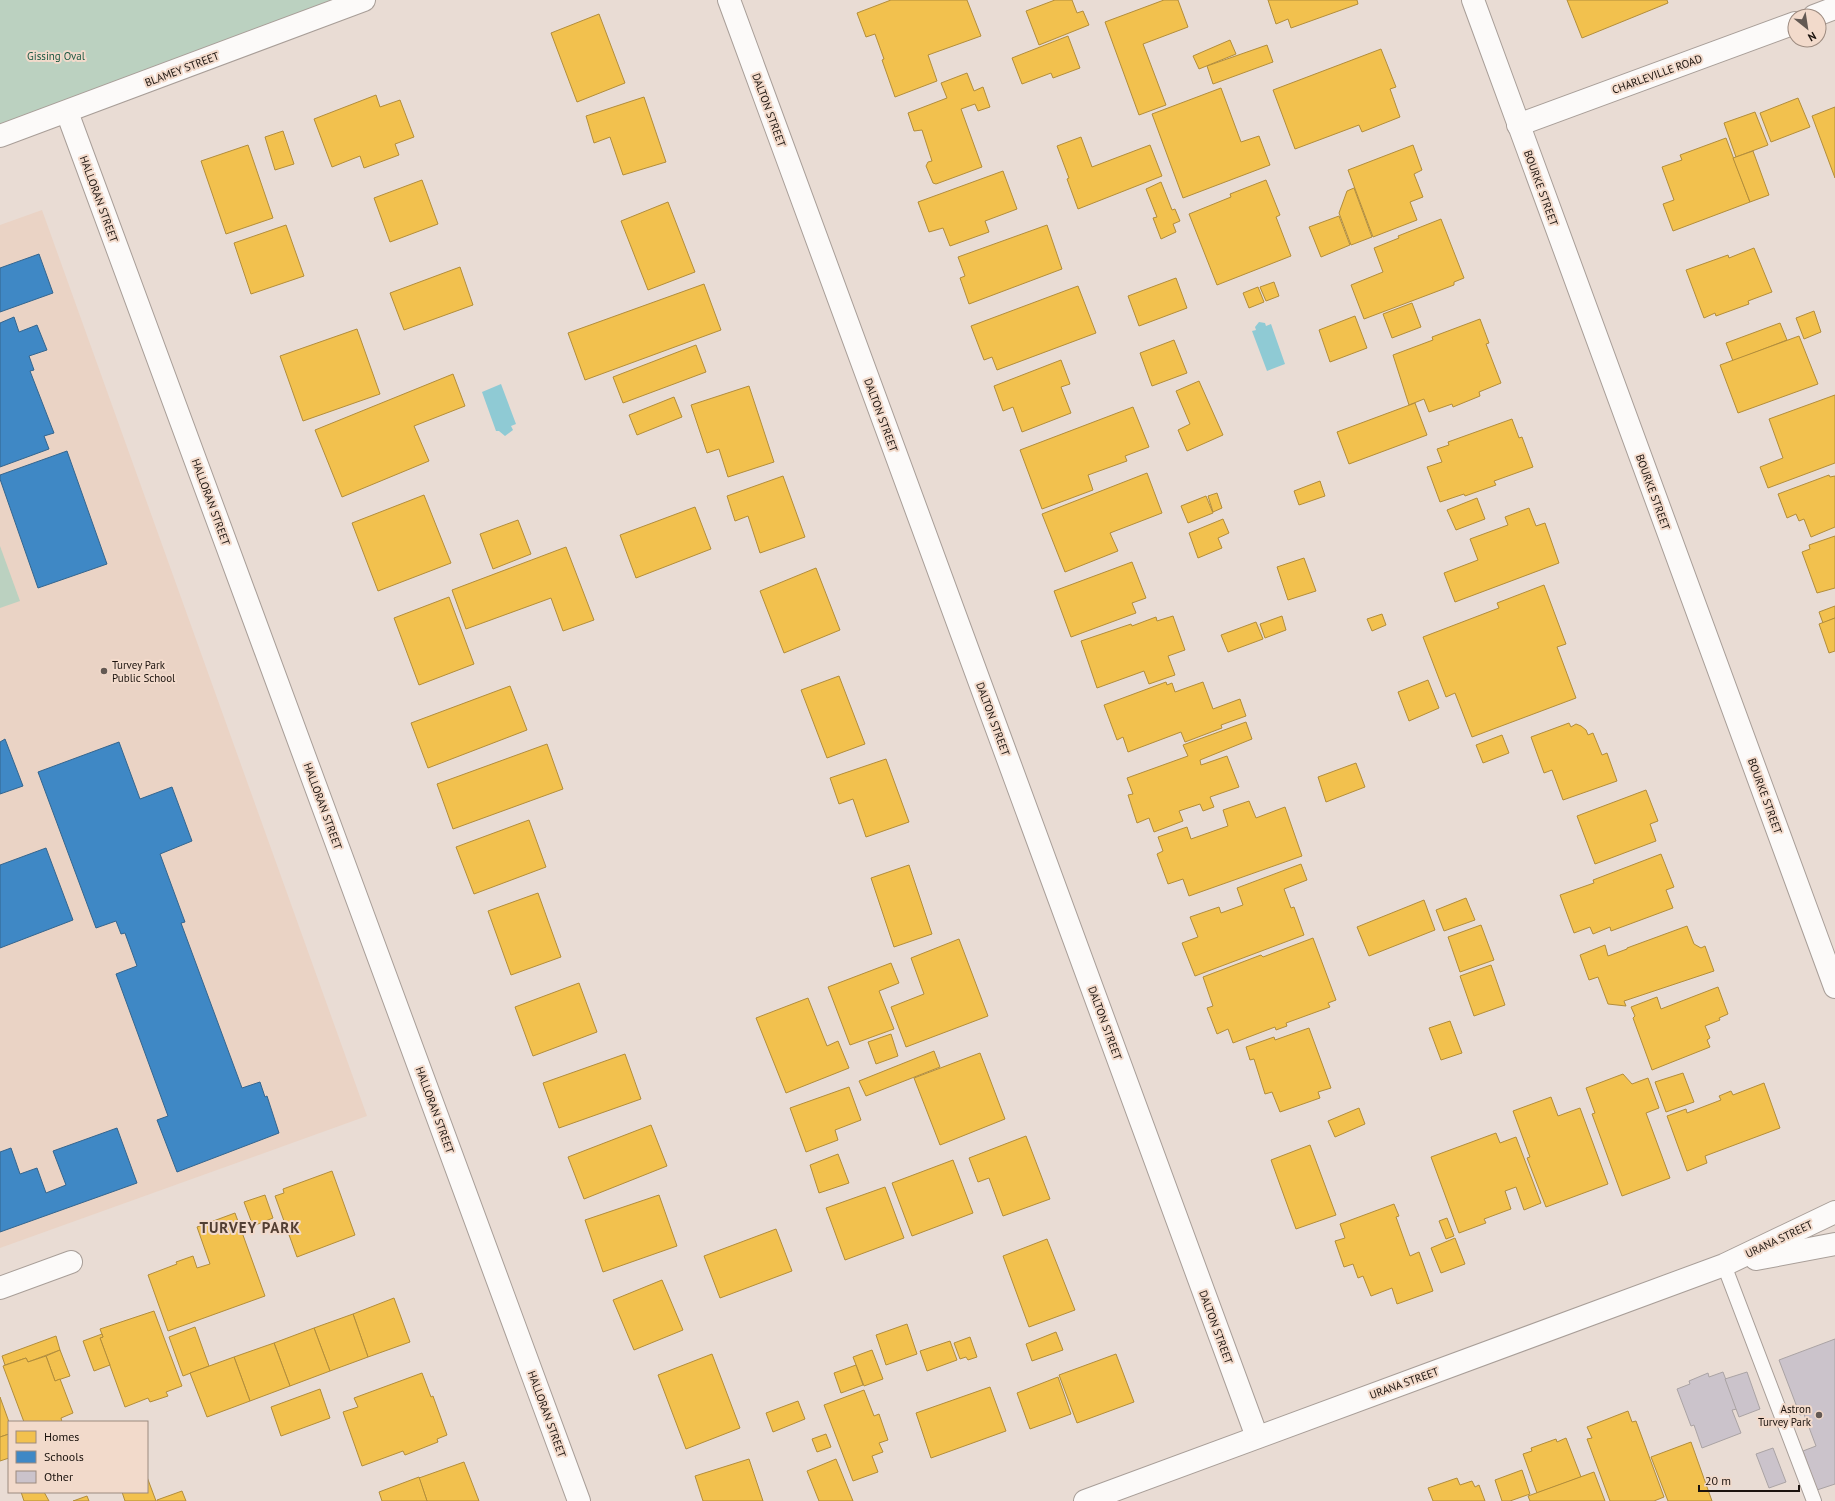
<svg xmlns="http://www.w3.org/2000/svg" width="1835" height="1501" font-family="'PT Sans',sans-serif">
<rect width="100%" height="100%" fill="#e9dcd4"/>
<!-- built -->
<polygon fill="#ead3c5" points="42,210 367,1116 0,1248 0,225"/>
<!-- green -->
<g fill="#bbd1c0">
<polygon points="0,0 364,0 0,136"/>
<polygon points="0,546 20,601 0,608"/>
</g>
<!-- water -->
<g fill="#8fcad4">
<polygon points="1259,322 1265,323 1266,326 1271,324 1285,364 1267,371 1252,331 1256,330 1255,327"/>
<polygon points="501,384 516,424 511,426 513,430 505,436 499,431 496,431 482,392"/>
</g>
<!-- homes -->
<g fill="#f2c14e" stroke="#b28d3b">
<polygon points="891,0 967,0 981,36 928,55 937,81 895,97 882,60 884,59 875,34 866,37 857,13"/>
<polygon points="1055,0 1072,0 1077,13 1083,11 1089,25 1039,45 1026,11"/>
<polygon points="1164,0 1178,0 1188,27 1143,44 1166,105 1139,115 1105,22"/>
<polygon points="1268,0 1357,0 1358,4 1291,28 1288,19 1276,24"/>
<polygon points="1567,0 1667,0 1668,3 1582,38"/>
<polygon points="599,14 625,83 577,102 551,33"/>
<polygon points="1068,36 1080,68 1053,78 1051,73 1022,84 1012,58"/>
<polygon points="1230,40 1236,54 1199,69 1193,56"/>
<polygon points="1267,45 1273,62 1213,84 1207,66"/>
<polygon points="1381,49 1396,87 1390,89 1400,117 1362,132 1359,125 1295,149 1273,90"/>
<polygon points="967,73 974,91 983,87 990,107 978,111 975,104 961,109 982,167 936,184 933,183 926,166 928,162 932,161 922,130 914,131 908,113 947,98 941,83"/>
<polygon points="1221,88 1241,142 1259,136 1270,165 1183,198 1152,114"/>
<polygon points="376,95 380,107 400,100 414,137 395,144 399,155 364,168 360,156 332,167 314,119"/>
<polygon points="644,97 666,162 623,175 610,137 594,143 586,116"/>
<polygon points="1798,98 1810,127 1771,142 1760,113"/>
<polygon points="1835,107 1835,178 1812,116"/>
<polygon points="1755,112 1768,145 1736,157 1724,123"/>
<polygon points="283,131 294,164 275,170 265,137"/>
<polygon points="1081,137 1092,167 1150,145 1162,176 1078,209 1067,179 1069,178 1057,146"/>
<polygon points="1726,138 1750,202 1673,231 1663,204 1674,200 1662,167 1682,160 1680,155"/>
<polygon points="248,145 273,218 226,234 201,161"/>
<polygon points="1413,145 1422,170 1414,174 1423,197 1410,202 1417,220 1373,237 1348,170"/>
<polygon points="1753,151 1769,195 1750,202 1733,158"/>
<polygon points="1003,171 1017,209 985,221 989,232 950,246 943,228 929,232 918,202"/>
<polygon points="422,180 438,224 390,242 374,198"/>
<polygon points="1266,180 1280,215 1276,217 1291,256 1217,285 1189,214 1231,197 1230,194"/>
<polygon points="1161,182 1172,210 1175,209 1180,221 1173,224 1176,232 1161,239 1153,218 1157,217 1146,189"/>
<polygon points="1354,188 1372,237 1351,245 1339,213 1347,191"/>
<polygon points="668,202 695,272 648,290 621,221"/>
<polygon points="1339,216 1350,245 1321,257 1309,227"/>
<polygon points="1441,219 1464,278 1454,282 1454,285 1364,319 1351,285 1383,272 1374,248 1399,238 1398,236"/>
<polygon points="286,225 304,276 251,294 234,243"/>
<polygon points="1047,225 1062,269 969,304 960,278 965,276 958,257"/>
<polygon points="1754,248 1772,292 1748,301 1749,304 1716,316 1715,313 1704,318 1686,270 1728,255 1729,258"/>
<polygon points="460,267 473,305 404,330 390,293"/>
<polygon points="1176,278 1187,308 1139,326 1128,296"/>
<polygon points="1274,282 1279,296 1266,301 1260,287"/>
<polygon points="704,284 721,330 585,380 568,333"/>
<polygon points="1078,286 1096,333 997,370 992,357 984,360 971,326"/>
<polygon points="1258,287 1264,302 1249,308 1243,293"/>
<polygon points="1412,303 1421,327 1392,338 1383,314"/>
<polygon points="1814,311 1821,332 1804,339 1796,318"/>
<polygon points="1355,316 1367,348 1330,362 1319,330"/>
<polygon points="1480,319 1489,343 1486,344 1501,383 1479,392 1480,396 1453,407 1452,404 1429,412 1424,399 1409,405 1393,355 1433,340 1432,337"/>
<polygon points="1780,323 1787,340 1733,361 1726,343"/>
<polygon points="357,329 380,394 303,421 280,356"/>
<polygon points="1799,336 1818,384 1738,413 1720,365"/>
<polygon points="1174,340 1187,373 1152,386 1140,353"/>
<polygon points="696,345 706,372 623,403 613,377"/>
<polygon points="1061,360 1070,384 1061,387 1071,413 1022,432 1013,407 1003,411 994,386"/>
<polygon points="453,374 465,406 414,426 429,461 342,497 315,430"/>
<polygon points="1199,381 1223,435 1187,451 1178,430 1190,424 1176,391"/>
<polygon points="749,386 774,462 728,477 719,449 707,453 691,405"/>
<polygon points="1835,395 1835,463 1768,488 1760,467 1783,458 1769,419"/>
<polygon points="674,397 682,417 637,435 629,415"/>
<polygon points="1415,403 1427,435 1349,464 1337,432"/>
<polygon points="1133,407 1149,447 1125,456 1127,461 1088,475 1093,490 1042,509 1020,450"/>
<polygon points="1512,419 1519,438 1522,437 1533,467 1494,481 1496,485 1465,496 1464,494 1440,502 1427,467 1442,462 1437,449 1449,445 1448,442"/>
<polygon points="1147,473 1162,513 1110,533 1118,551 1065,572 1042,514"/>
<polygon points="1829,475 1830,477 1835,476 1835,527 1811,537 1804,519 1799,521 1796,514 1787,518 1778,494"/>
<polygon points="783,476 805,537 760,553 748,516 735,521 727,496"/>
<polygon points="1320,481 1325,496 1299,505 1294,491"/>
<polygon points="1217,493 1222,508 1213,512 1208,496"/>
<polygon points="424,495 451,563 378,591 352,523"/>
<polygon points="1206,496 1213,513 1188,523 1181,506"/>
<polygon points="1477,498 1485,519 1456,530 1447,510"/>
<polygon points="695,507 711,549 636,578 620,535"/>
<polygon points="1529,508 1536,526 1545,523 1559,563 1455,602 1444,573 1478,560 1470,539 1508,525 1505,517"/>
<polygon points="1223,519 1229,533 1218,538 1222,548 1198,558 1189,533"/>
<polygon points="518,520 531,554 493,569 480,534"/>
<polygon points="1835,536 1835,588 1817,593 1802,552 1810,549 1809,545"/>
<polygon points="566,547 594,620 563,631 551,598 466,629 452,590"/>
<polygon points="1304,558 1316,591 1288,600 1277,567"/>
<polygon points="1132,562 1146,598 1132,603 1136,613 1071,637 1054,591"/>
<polygon points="816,568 840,630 784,653 760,591"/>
<polygon points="1544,585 1566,644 1557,647 1576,698 1472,737 1455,693 1446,697 1423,637 1499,608 1497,603"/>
<polygon points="449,597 474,664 419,685 394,618"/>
<polygon points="1835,606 1835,618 1823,623 1819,612"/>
<polygon points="1382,614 1386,625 1372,631 1367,619"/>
<polygon points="1173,616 1185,650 1168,656 1175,675 1149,684 1144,671 1097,688 1081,641 1131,624 1132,626 1156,617 1157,621"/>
<polygon points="1282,616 1286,630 1265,638 1260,624"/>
<polygon points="1835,618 1835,651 1829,653 1819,624"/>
<polygon points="1256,622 1263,639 1228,652 1221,635"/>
<polygon points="839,676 865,744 827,758 801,690"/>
<polygon points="1428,680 1439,708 1409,721 1398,692"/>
<polygon points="1166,682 1167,685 1172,683 1175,692 1203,682 1213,709 1240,699 1246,716 1221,725 1222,728 1185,742 1181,732 1128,752 1123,737 1117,740 1104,705"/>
<polygon points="510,686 527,730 428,768 411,723"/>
<polygon points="1246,722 1252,739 1200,760 1201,765 1227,756 1239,787 1210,797 1214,807 1203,811 1200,804 1179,811 1183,821 1154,832 1149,818 1137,823 1128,795 1133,794 1127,778 1188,756 1183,745"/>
<polygon points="1569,723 1571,727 1576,724 1581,726 1586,730 1588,735 1593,733 1602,755 1607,753 1617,781 1563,800 1552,770 1544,773 1531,737"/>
<polygon points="1502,735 1509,753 1483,763 1476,745"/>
<polygon points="547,744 563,789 453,829 437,784"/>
<polygon points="886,759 909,822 866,837 853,799 839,804 830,778"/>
<polygon points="1356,763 1365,787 1326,802 1318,777"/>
<polygon points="1646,790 1658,821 1650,824 1656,841 1595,864 1577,816"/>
<polygon points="1249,801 1256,818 1285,807 1302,856 1189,896 1183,879 1168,884 1157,854 1163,851 1158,837 1187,827 1191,839 1228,826 1223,810"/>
<polygon points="529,820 546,867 474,894 456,847"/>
<polygon points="1661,854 1674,887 1666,890 1673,908 1611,931 1610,927 1593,934 1590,927 1574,933 1560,895 1594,883 1593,880"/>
<polygon points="1301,864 1307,880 1284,889 1291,908 1294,907 1304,935 1195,976 1182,943 1198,937 1190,917 1219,907 1221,913 1243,905 1237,888"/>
<polygon points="909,865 932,934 894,947 871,878"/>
<polygon points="538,893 561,957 511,975 488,911"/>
<polygon points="1466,898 1475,920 1444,931 1436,910"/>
<polygon points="1424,900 1435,930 1369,956 1357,927"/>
<polygon points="1481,925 1494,960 1460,972 1448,937"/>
<polygon points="1687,926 1694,944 1701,948 1705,946 1714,971 1624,1001 1626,1006 1608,1004 1598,977 1589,980 1580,955 1605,945 1608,956 1627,949 1627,948"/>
<polygon points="1313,938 1336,1000 1328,1003 1330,1007 1286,1023 1287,1026 1276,1030 1275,1027 1233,1043 1228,1029 1217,1034 1207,1008 1213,1006 1203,977 1261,955 1263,957"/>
<polygon points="959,939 988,1016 906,1047 891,1007 924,994 911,958"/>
<polygon points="891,963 899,983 879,991 894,1029 850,1045 828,987"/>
<polygon points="1491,965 1505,1005 1474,1016 1460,976"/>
<polygon points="579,983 597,1032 533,1056 515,1007"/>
<polygon points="1718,987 1728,1014 1719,1018 1720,1020 1705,1026 1710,1038 1707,1040 1710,1047 1652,1070 1633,1018 1635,1016 1631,1007 1657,997 1661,1009"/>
<polygon points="808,998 827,1046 838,1041 849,1068 786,1093 756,1018"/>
<polygon points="1450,1021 1462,1053 1441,1060 1429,1028"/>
<polygon points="1309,1028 1331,1088 1318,1092 1320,1098 1280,1112 1272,1092 1265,1094 1254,1059 1250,1060 1246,1047 1274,1037 1275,1040"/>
<polygon points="891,1034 898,1056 876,1064 868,1042"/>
<polygon points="934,1051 940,1067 866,1096 859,1081"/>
<polygon points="980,1053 1005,1119 940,1145 914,1078"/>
<polygon points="625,1054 641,1099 559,1128 543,1083"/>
<polygon points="1683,1073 1694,1102 1666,1112 1655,1082"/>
<polygon points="1623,1074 1632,1084 1648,1078 1659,1108 1646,1113 1670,1178 1622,1196 1592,1114 1595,1113 1586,1088"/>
<polygon points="1764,1083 1780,1128 1705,1156 1707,1163 1687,1171 1667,1116 1686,1109 1687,1113 1721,1100 1719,1096 1731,1091 1733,1095"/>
<polygon points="849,1087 861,1120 835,1130 838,1140 806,1152 790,1108"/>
<polygon points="1551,1097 1558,1116 1580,1108 1608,1184 1546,1207 1527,1158 1530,1157 1513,1111"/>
<polygon points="1359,1108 1365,1124 1335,1137 1328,1121"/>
<polygon points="651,1125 667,1166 584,1199 568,1157"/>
<polygon points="1496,1133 1500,1143 1516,1137 1541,1203 1524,1210 1516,1187 1505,1191 1511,1209 1484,1219 1486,1223 1459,1233 1431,1157"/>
<polygon points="1026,1136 1050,1199 1003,1216 989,1178 978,1182 969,1158"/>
<polygon points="1310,1145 1336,1215 1296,1229 1271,1160"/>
<polygon points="838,1154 849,1183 819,1193 810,1165"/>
<polygon points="953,1160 973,1213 912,1236 892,1183"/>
<polygon points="332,1171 355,1235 297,1257 275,1196 284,1193 283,1189"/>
<polygon points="885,1187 904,1238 845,1260 826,1208"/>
<polygon points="265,1195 273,1218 253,1226 244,1202"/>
<polygon points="659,1195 677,1246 603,1272 585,1220"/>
<polygon points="1394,1204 1399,1216 1396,1217 1410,1256 1419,1252 1433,1291 1397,1304 1392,1288 1371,1296 1363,1276 1358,1278 1353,1264 1344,1267 1335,1241 1345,1238 1340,1224"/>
<polygon points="235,1213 265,1296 168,1331 148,1275 177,1264 176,1262 193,1256 197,1268 210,1264 197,1227"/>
<polygon points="1447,1218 1454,1236 1446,1239 1439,1221"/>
<polygon points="776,1229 792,1271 720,1298 704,1256"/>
<polygon points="1455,1238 1465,1264 1441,1273 1431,1248"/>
<polygon points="1047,1239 1075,1310 1029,1327 1003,1256"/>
<polygon points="662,1280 683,1330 634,1350 613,1300"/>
<polygon points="394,1298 410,1342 368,1357 353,1314"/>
<polygon points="154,1311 182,1386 166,1392 168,1396 150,1402 148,1398 125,1407 100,1338 103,1337 100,1329"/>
<polygon points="353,1314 368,1357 330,1371 314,1328"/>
<polygon points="907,1324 917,1354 886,1365 876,1335"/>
<polygon points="195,1327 209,1366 183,1376 169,1337"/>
<polygon points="314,1328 330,1371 290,1386 274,1343"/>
<polygon points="1056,1332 1063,1350 1032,1361 1026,1344"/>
<polygon points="102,1334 103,1337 100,1338 110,1365 94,1371 83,1341"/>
<polygon points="56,1336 60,1350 28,1362 26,1358 5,1365 2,1356"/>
<polygon points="970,1337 977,1357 968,1360 966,1357 960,1359 954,1343"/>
<polygon points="950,1341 957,1360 927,1371 920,1351"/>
<polygon points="274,1343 290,1386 250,1401 234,1357"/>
<polygon points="60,1350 70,1376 55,1381 46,1356"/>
<polygon points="872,1350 883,1379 864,1386 853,1357"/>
<polygon points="712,1354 740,1428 686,1449 658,1375"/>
<polygon points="1116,1354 1134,1402 1077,1423 1059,1375"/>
<polygon points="46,1356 55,1381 60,1379 73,1413 61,1418 62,1422 24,1422 3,1366 26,1358 28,1362"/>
<polygon points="234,1357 250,1401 207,1417 190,1373"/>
<polygon points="856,1365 863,1385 841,1393 834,1373"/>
<polygon points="422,1373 431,1397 433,1396 447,1435 437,1439 438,1442 405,1455 403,1451 362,1466 343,1412 358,1407 354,1398"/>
<polygon points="1058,1377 1071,1414 1030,1429 1017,1393"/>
<polygon points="990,1387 1006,1431 931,1458 916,1413"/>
<polygon points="320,1389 330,1418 281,1436 271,1407"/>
<polygon points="864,1390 874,1416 879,1414 888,1440 879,1443 883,1452 872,1456 878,1472 853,1481 824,1405"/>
<polygon points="0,1397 9,1422 9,1434 0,1437"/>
<polygon points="798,1401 805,1419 773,1432 766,1413"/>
<polygon points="1628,1411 1632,1422 1636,1421 1664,1497 1654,1501 1610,1501 1587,1439 1592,1438 1587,1427"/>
<polygon points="9,1434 9,1458 0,1461 0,1437"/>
<polygon points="826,1434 831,1447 817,1452 812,1439"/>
<polygon points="1566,1438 1581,1477 1537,1493 1523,1454 1532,1451 1531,1448 1556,1439 1557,1442"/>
<polygon points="1691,1442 1712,1501 1668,1501 1651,1457"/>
<polygon points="749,1459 763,1501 703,1501 695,1476"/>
<polygon points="836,1459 853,1501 819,1501 807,1471"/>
<polygon points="464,1462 479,1501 427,1501 419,1478"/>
<polygon points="1522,1470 1530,1494 1510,1501 1502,1501 1495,1480"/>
<polygon points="1594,1472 1605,1501 1530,1501 1528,1496"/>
<polygon points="147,1477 156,1501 125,1501 122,1492 147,1492"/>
<polygon points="419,1477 427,1501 382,1501 379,1492"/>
<polygon points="1457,1478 1460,1485 1472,1481 1475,1487 1479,1485 1485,1501 1433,1501 1428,1488"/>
<polygon points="182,1491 186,1501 157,1501 157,1500"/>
<polygon points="21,1492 44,1492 49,1501 24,1501"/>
<polygon points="87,1496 89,1501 73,1501"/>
</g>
<!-- schools -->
<g fill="#3f88c5" stroke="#34658e">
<polygon points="39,254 53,293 0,312 0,268"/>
<polygon points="14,317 19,332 37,325 47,350 29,356 34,370 30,371 54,433 44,436 49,449 0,467 0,323"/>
<polygon points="67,451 107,564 38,588 0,479 0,475"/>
<polygon points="5,739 23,786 0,794 0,742"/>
<polygon points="119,742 140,799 172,787 192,841 160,854 185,922 181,923 242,1088 260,1082 265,1097 267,1096 279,1133 177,1172 157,1120 168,1116 116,974 137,966 125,933 121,934 116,921 96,928 38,772"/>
<polygon points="46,848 73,920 0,948 0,865"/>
<polygon points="117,1128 137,1183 0,1232 0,1152 11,1148 20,1174 37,1168 46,1193 66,1185 53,1151"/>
</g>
<!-- building -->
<g fill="#cbc3cb" stroke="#aaa3a4">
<polygon points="1835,1339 1835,1484 1817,1490 1803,1451 1816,1446 1804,1414 1800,1415 1779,1360"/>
<polygon points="1723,1372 1737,1409 1732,1410 1741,1433 1702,1448 1694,1425 1691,1426 1677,1389 1690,1384 1689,1381 1708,1373 1709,1377"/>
<polygon points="1747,1372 1760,1409 1739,1417 1725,1379"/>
<polygon points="1773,1448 1786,1482 1769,1488 1756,1454"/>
</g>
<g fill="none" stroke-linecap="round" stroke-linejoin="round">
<!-- lane casing -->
<g stroke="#a89e98" stroke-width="16">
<polyline id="lane" points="1724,1265 1814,1501"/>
</g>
<!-- street casing -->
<g stroke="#a89e98" stroke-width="24">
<g id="street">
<polyline points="729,0 1257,1437"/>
<polyline points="1814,16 1835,8"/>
<polyline points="67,112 579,1501"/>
<polyline points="1518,125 1795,23"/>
<polyline points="0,136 364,0"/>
<polyline points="0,1288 71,1262"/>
</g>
</g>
<!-- secondary casing -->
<g stroke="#a89e98" stroke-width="24">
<g id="secondary">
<polyline points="1473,0 1835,987"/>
<polyline points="1756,1259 1835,1244"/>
<polyline points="1085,1501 1724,1265 1835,1212"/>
</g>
</g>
<!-- lane -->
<use href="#lane" stroke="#fcfaf9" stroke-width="14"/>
<!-- street -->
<use href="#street" stroke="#fcfaf9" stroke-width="22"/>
<!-- secondary -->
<use href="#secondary" stroke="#fcfaf9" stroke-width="22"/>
</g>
<!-- markers -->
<g fill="#635953" stroke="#f2dacb" stroke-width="1.5">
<circle cx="104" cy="671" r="4"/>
<circle cx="1819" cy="1415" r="4"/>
</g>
<g text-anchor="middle" stroke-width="4" stroke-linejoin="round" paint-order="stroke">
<!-- park labels -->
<g font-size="11" fill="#1e5943" stroke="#f2dacb">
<text x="56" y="60">Gissing Oval</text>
</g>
<!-- street labels -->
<g font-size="11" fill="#1b130e" stroke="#f2dacb">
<text transform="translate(182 69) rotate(-21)" y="4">BLAMEY STREET</text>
<text transform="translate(1657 74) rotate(-20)" y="4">CHARLEVILLE ROAD</text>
<text transform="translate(769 110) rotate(70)" y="4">DALTON STREET</text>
<text transform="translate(1541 188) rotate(70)" y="4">BOURKE STREET</text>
<text transform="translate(99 199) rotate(70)" y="4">HALLORAN STREET</text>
<text transform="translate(881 415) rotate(70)" y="4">DALTON STREET</text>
<text transform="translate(1653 492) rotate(70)" y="4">BOURKE STREET</text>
<text transform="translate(211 502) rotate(70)" y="4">HALLORAN STREET</text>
<text transform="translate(993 719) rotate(70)" y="4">DALTON STREET</text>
<text transform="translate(1765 796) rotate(70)" y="4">BOURKE STREET</text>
<text transform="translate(323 806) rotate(70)" y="4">HALLORAN STREET</text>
<text transform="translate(1105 1023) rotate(70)" y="4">DALTON STREET</text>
<text transform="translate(435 1110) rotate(70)" y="4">HALLORAN STREET</text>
<text transform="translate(1779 1239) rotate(-25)" y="4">URANA STREET</text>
<text transform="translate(1216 1327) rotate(70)" y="4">DALTON STREET</text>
<text transform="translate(1404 1383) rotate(-20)" y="4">URANA STREET</text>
<text transform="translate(547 1414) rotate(70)" y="4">HALLORAN STREET</text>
</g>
<!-- poi labels -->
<g font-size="11" fill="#1b130e" stroke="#f2dacb" text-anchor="start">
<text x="112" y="669">Turvey Park<tspan x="112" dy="13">Public School</tspan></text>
<text x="1811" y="1413" text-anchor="end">Astron<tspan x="1811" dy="13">Turvey Park</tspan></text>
</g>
<!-- district labels -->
<g font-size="15" font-weight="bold" letter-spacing="1" fill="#533f33" stroke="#f2dacb">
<text x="250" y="1233">TURVEY PARK</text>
</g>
</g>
<!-- legend -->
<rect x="8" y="1421" width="140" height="72" fill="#f2dacb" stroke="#9c8a7f"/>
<rect x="16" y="1431" width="20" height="12" fill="#f2c14e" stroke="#9c8a7f"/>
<text x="44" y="1441" font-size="12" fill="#1b130e">Homes</text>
<rect x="16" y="1451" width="20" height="12" fill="#3f88c5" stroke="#9c8a7f"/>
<text x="44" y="1461" font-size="12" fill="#1b130e">Schools</text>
<rect x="16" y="1471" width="20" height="12" fill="#cbc3cb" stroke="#9c8a7f"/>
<text x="44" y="1481" font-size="12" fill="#1b130e">Other</text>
<!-- north arrow -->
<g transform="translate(1807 28) rotate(150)"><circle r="19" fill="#f2dacb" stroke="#9c8a7f"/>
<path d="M0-3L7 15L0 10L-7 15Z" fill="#635953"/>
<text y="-6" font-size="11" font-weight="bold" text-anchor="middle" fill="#1b130e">N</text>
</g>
<!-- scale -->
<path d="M1699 1485v6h100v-6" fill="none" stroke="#1b130e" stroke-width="2"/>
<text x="1705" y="1485" font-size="12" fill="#1b130e" stroke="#f2dacb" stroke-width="3" paint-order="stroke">20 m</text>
</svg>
